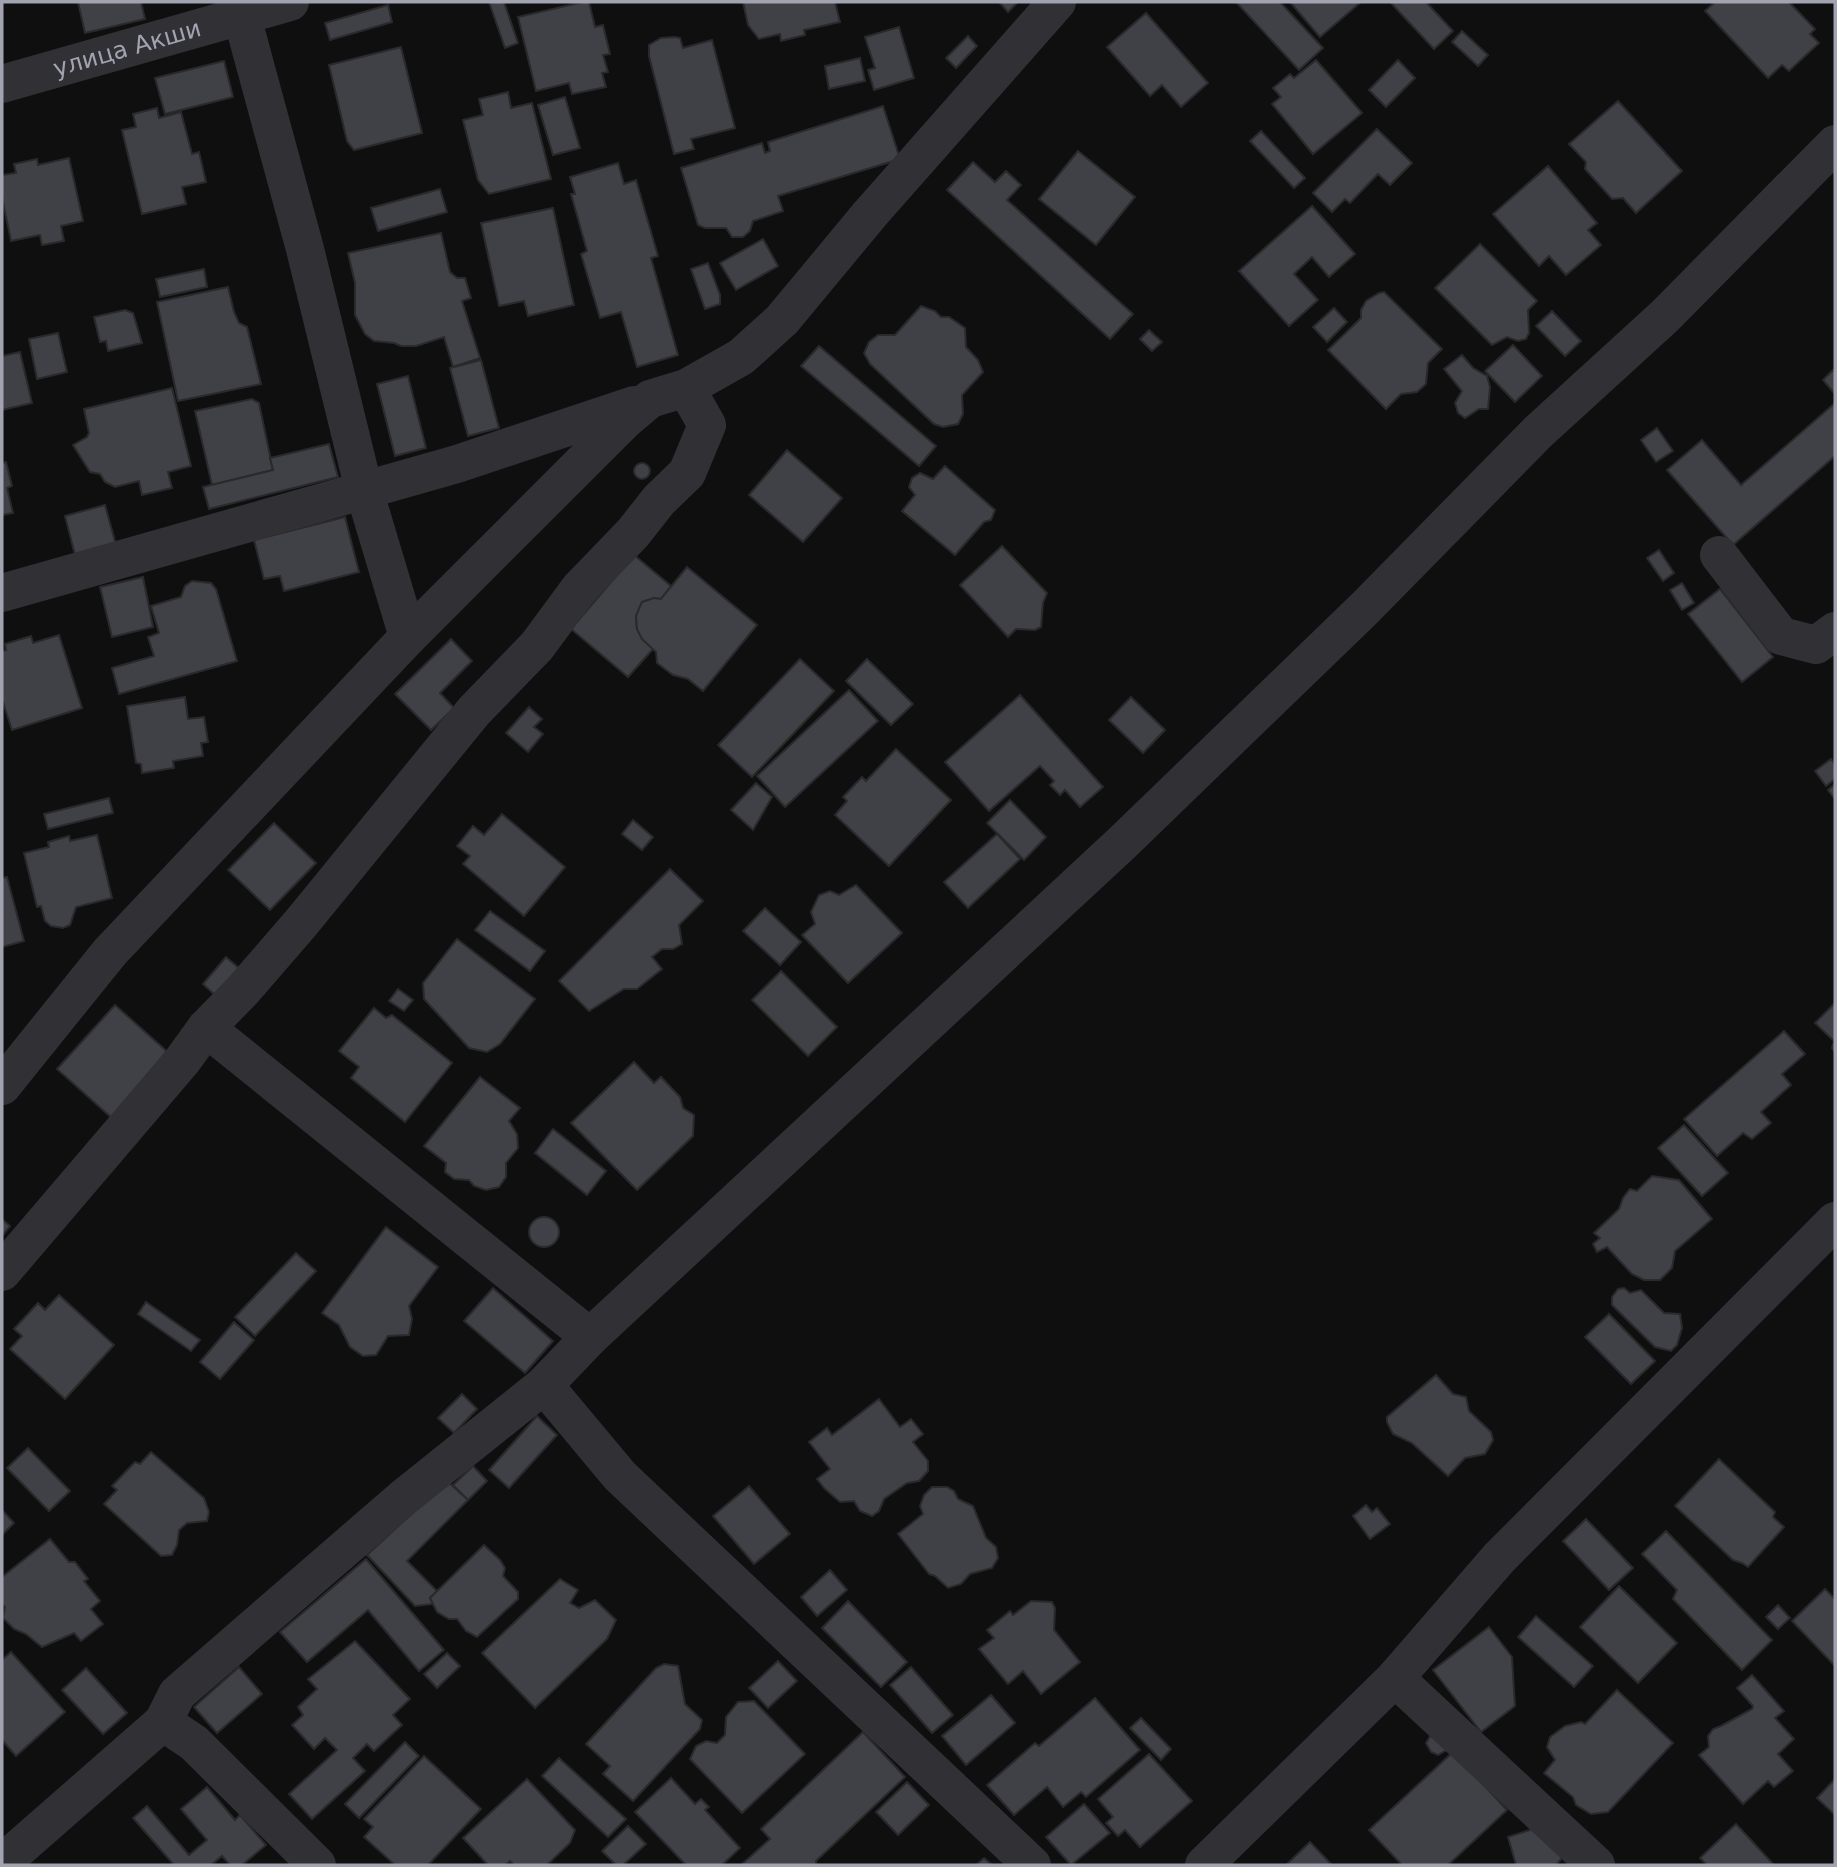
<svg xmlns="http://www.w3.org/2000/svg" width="1837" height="1867" font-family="'DejaVu Sans',sans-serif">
<rect width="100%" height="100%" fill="#0f0f10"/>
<!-- building -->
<g fill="#404146" stroke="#2a292c" stroke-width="2">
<polygon points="78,2 141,2 145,19 85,33"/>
<polygon points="489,2 504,2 518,43 505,48"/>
<polygon points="583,2 589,2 595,27 603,25 610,54 603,55 608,72 602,73 606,87 572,94 569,83 536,91 518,17"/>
<polygon points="743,2 835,2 840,22 804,30 805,35 781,41 780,34 759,39 748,25"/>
<polygon points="999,2 1018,2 1008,12"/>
<polygon points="1236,2 1280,2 1323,48 1299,70"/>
<polygon points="1290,2 1361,2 1320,37"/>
<polygon points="1390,2 1426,2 1453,31 1434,49"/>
<polygon points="1715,2 1789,2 1815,29 1810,34 1819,43 1789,71 1782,65 1768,78 1705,11"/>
<polygon points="388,5 392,22 330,40 325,23"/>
<polygon points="1146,13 1208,83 1181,107 1162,85 1150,96 1107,47"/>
<polygon points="899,27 914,78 874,90 868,70 875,68 865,37"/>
<polygon points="1462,31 1488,55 1478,66 1452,42"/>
<polygon points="968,36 977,46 956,68 946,58"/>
<polygon points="675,37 680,38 683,48 712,40 735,128 691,139 694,149 674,154 649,56 649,45 661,38"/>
<polygon points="401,47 422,133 354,150 347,141 329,65"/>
<polygon points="860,58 865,81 829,89 825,66"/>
<polygon points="1316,60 1362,113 1313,154 1272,104 1281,97 1273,88 1290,74 1294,78"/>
<polygon points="1398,60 1415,78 1386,107 1369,90"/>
<polygon points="224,61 233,97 165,114 155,78"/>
<polygon points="508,92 511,108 532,103 551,179 489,194 478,180 463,120 483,115 479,99"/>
<polygon points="565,97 580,148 553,155 538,105"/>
<polygon points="1618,101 1682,171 1636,213 1623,198 1612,199 1585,169 1586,162 1569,144"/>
<polygon points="883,106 900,159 778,196 783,211 753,221 750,231 743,237 732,237 726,228 705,228 698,225 681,168 762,143 765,153 770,151 768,142"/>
<polygon points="157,108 159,118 181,112 192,154 199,152 206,182 182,187 186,204 142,214 122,130 136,127 133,114"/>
<polygon points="1377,129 1412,163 1390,185 1378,174 1350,203 1345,199 1332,212 1313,193"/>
<polygon points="1261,131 1305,178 1294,188 1250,141"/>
<polygon points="1078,151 1135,197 1096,245 1039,199"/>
<polygon points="69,158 83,221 61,226 64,241 42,245 40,235 11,241 2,197 2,175 16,173 14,164 37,159 38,165"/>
<polygon points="973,162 995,182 1006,171 1021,185 1007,200 1133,314 1110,339 947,190"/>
<polygon points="618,163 624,184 636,180 658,256 651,258 678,355 637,367 621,312 600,318 581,254 587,251 571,194 575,194 570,177"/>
<polygon points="1548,166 1597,223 1588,230 1601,245 1566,275 1549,256 1539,266 1493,214"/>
<polygon points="440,189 447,212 378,231 371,208"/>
<polygon points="1312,206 1355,254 1329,277 1312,257 1294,274 1318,300 1289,326 1239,271"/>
<polygon points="553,208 574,305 528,316 524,301 499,306 481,223"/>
<polygon points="441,233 450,272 457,278 465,278 471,298 462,301 480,358 453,367 444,337 416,346 401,346 394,343 374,341 365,334 355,315 355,283 348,253"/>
<polygon points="763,239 778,266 736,290 720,263"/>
<polygon points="1480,244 1537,301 1528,310 1529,333 1526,339 1518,341 1507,337 1492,345 1435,288"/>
<polygon points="708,263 720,295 720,304 705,309 691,269"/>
<polygon points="204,269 207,287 160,297 156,279"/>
<polygon points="228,287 234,312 239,323 247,327 261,384 178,401 157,302"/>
<polygon points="1384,292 1442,349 1428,363 1426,384 1417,392 1401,394 1386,409 1328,350 1361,318 1361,310 1366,301 1379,293"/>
<polygon points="921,306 935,311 941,317 949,317 965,328 966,347 978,360 983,372 962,395 963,414 958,424 943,427 934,424 870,364 864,353 869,342 878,335 895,335"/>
<polygon points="1334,308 1347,322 1327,342 1313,327"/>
<polygon points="125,310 133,313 142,343 108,351 106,341 100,342 94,317"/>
<polygon points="1552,311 1581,341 1565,356 1536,326"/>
<polygon points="1149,330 1162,342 1152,351 1140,339"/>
<polygon points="58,333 67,372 37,379 29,339"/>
<polygon points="1513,345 1542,376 1515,402 1485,371"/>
<polygon points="819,346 936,446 919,466 801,366"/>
<polygon points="20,352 32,403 2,410 2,356"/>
<polygon points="1462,355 1473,368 1487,376 1490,387 1488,409 1479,409 1465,418 1458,413 1455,403 1462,391 1444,369"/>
<polygon points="481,360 499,428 468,436 450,368"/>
<polygon points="1833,370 1835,372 1835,394 1823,380"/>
<polygon points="408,376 426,448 395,456 377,384"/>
<polygon points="172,388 191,466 168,472 172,488 142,495 139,481 115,487 105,482 100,474 90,472 73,445 87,437 89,433 84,409"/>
<polygon points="252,399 259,403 273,470 212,485 195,411"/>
<polygon points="1835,403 1835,456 1733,545 1667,470 1702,440 1741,485"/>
<polygon points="1657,428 1673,451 1656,462 1641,440"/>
<polygon points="329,444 338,477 209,509 203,487 273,470 270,458"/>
<polygon points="787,450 842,498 803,542 749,495"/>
<polygon points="6,462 12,486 7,488 13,513 2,515 2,463"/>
<circle cx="642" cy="471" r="8"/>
<polygon points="945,466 995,510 991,520 984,522 955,555 902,511 915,495 909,487 912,478 920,473 933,479"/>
<polygon points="105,505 116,545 75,555 65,516"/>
<polygon points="345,517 359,572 284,591 280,576 264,579 254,540"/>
<polygon points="1002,546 1047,593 1043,603 1041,627 1035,630 1016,629 1008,637 960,585"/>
<polygon points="1659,550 1674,573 1663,581 1647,558"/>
<polygon points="634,555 671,586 661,599 654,598 642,602 636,616 637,629 642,639 653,649 628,677 571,629"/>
<polygon points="687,567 757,625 703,691 688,679 673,675 657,663 656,652 642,639 637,629 636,616 642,602 654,598 661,599"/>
<polygon points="143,577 153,627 112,637 100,587"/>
<polygon points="192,581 211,583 216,589 237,661 119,694 112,668 154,656 148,637 159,633 151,606 181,597 185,586"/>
<polygon points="1682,583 1694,603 1682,610 1670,590"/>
<polygon points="1720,589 1773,657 1742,682 1688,614"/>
<polygon points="59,635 82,708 12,730 2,699 2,651 6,650 5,644 31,636 33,643"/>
<polygon points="451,639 472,661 440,693 454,708 431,730 395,694"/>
<polygon points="800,659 834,691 752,777 718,745"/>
<polygon points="867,659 913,704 891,725 846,681"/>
<polygon points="849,690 878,721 785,807 757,776"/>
<polygon points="1020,695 1103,787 1080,807 1065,790 1060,795 1050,785 1054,781 1040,766 989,811 945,762"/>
<polygon points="185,697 188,719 204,717 208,742 201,743 203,756 173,761 174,768 142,773 141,764 136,763 127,706"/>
<polygon points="1131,697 1165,730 1143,753 1109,720"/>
<polygon points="529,707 542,719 534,727 543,734 528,752 506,733"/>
<polygon points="896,749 951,800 889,866 835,815 847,801 843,797 862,777 866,781"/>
<polygon points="1831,759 1835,764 1835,779 1826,786 1815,771"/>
<polygon points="756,783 772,797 753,830 731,810"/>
<polygon points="1835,784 1835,797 1834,798 1828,790"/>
<polygon points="109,798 113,813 48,829 44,814"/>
<polygon points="1010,800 1046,837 1024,860 987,823"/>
<polygon points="502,814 565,867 524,916 463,864 470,856 457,846 473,826 484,835"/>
<polygon points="633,820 653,837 642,850 622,834"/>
<polygon points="274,823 316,863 270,910 228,870"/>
<polygon points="997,834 1020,859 968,908 944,882"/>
<polygon points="97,835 112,898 76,907 70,925 63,928 51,926 45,921 41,906 37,907 24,853 49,847 48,842 69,836 70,841"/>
<polygon points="670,869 703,901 679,925 682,944 673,949 662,949 652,957 662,969 637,989 624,989 589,1011 559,981"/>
<polygon points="7,877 24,941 2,947 2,878"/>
<polygon points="856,885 902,933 848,983 802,935 815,924 811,912 819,895 830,891 839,895"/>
<polygon points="765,908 801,942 780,965 743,931"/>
<polygon points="490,911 545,951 530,971 475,930"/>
<polygon points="457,939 535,999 500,1044 487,1052 469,1048 424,999 423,983"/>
<polygon points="226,957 240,969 216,996 203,984"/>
<polygon points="781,971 837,1027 808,1056 752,1000"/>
<polygon points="398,989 413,1000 404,1011 389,1001"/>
<polygon points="1835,1003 1835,1052 1832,1048 1834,1041 1815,1023"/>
<polygon points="115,1005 171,1055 113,1119 57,1069"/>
<polygon points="374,1008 386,1018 392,1015 452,1063 405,1122 351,1078 359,1067 339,1051"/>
<polygon points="1784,1031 1805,1054 1782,1074 1791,1085 1761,1112 1771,1123 1752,1139 1743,1133 1717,1156 1684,1119"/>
<polygon points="634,1062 654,1083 661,1077 680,1097 683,1108 694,1115 693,1136 637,1190 571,1123"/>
<polygon points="480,1077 520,1108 509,1121 517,1134 518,1148 506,1163 506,1177 499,1187 486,1190 474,1186 469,1180 454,1179 445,1172 446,1163 424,1146"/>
<polygon points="1684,1125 1728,1173 1702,1196 1658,1148"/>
<polygon points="553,1129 606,1171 587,1195 535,1153"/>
<polygon points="1652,1176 1679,1180 1712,1219 1675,1251 1672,1268 1660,1280 1644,1280 1632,1274 1607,1247 1597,1252 1593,1244 1600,1238 1594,1233 1619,1209 1623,1198 1630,1189 1637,1191"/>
<circle cx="544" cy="1232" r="15"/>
<polygon points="2,1219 10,1226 2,1236"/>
<polygon points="386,1227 438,1267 409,1306 412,1319 409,1335 388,1336 376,1355 363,1356 350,1347 339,1325 322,1313"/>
<polygon points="296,1253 316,1271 255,1336 235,1317"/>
<polygon points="493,1288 553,1341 525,1373 464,1321"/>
<polygon points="1624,1288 1630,1293 1641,1290 1664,1313 1680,1314 1682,1328 1677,1345 1671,1351 1655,1347 1612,1305 1612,1297 1618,1289"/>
<polygon points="59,1295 114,1345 65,1399 10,1349 22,1336 14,1329 38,1303 45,1310"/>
<polygon points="146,1302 200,1340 191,1351 138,1314"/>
<polygon points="1609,1314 1655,1361 1631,1384 1585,1337"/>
<polygon points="234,1322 254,1340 220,1379 200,1362"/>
<polygon points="1436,1375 1453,1394 1466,1397 1469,1411 1491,1432 1493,1440 1485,1454 1465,1458 1448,1476 1412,1443 1393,1434 1387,1422 1387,1417"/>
<polygon points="462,1394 477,1409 454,1433 438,1418"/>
<polygon points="879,1399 900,1427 911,1419 923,1434 913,1442 928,1461 928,1471 919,1481 907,1483 884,1499 879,1511 872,1516 860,1511 854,1501 840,1502 825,1489 817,1479 830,1469 809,1442 827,1428 832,1435"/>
<polygon points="537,1416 557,1435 509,1488 489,1470"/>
<polygon points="28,1448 70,1491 49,1511 7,1468"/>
<polygon points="151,1452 204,1498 209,1512 207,1521 187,1523 179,1530 177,1545 172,1555 161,1556 104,1504 117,1490 112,1486 135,1462 140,1464"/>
<polygon points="1719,1459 1775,1512 1773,1517 1784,1527 1748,1567 1742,1563 1733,1560 1675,1506"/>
<polygon points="473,1466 487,1481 468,1500 453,1485"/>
<polygon points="447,1481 468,1500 407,1561 437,1591 430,1598 433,1604 415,1606 367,1555"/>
<polygon points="749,1486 790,1534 754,1564 713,1516"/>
<polygon points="932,1487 947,1487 954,1491 958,1499 973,1506 986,1538 996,1547 998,1558 992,1568 970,1574 961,1584 948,1588 935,1576 929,1574 898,1534 923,1514 920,1506 924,1495"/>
<polygon points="1366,1505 1372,1512 1377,1508 1390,1524 1370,1539 1353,1516"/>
<polygon points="2,1510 14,1523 2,1535"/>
<polygon points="1586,1519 1633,1568 1609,1590 1563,1541"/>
<polygon points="1666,1531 1772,1640 1742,1670 1673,1599 1677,1590 1642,1554"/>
<polygon points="50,1539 69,1562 75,1562 88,1579 84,1581 100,1601 91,1609 103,1624 81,1641 74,1633 42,1647 26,1634 14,1629 3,1618 5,1607 2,1604 2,1577"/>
<polygon points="484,1545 500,1560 505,1568 503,1576 518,1592 518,1599 477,1637 466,1631 457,1619 449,1619 437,1612 430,1598"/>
<polygon points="366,1559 444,1650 419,1671 368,1610 307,1662 280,1632"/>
<polygon points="830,1570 847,1590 817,1616 801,1597"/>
<polygon points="560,1579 578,1590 570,1603 579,1608 595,1600 616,1620 607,1639 535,1708 482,1653"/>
<polygon points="1619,1586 1677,1643 1638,1683 1580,1627"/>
<polygon points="1825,1589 1835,1599 1835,1666 1792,1621"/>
<polygon points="848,1601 907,1662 881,1687 822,1628"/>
<polygon points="1031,1601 1052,1602 1055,1608 1054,1630 1080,1662 1041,1694 1023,1671 1008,1684 979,1649 994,1638 987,1630 1010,1611 1013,1615"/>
<polygon points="1778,1605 1790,1618 1778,1629 1766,1617"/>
<polygon points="1536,1616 1593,1666 1574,1687 1518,1637"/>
<polygon points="1489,1627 1512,1657 1515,1706 1481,1732 1433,1670"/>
<polygon points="355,1641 410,1699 393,1715 402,1725 374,1751 367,1744 353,1758 365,1771 312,1819 289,1794 337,1750 325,1738 314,1749 292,1725 303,1715 298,1707 317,1689 308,1679"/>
<polygon points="11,1652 65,1712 16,1756 2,1740 2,1660"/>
<polygon points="447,1653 460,1666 437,1688 424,1674"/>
<polygon points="778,1661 797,1681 768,1708 749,1688"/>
<polygon points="664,1664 678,1666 685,1704 702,1720 700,1729 633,1801 603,1774 610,1766 586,1744 656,1668"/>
<polygon points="239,1667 262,1694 217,1733 194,1707"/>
<polygon points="911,1667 953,1715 932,1733 890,1685"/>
<polygon points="86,1668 127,1713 103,1734 62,1690"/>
<polygon points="1752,1675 1784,1711 1775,1718 1794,1739 1778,1754 1793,1771 1774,1787 1768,1781 1743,1804 1699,1755 1709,1747 1708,1736 1713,1729 1721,1726 1752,1709 1753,1706 1737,1688"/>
<polygon points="1617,1690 1673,1743 1608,1812 1591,1814 1576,1805 1573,1797 1544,1773 1555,1760 1547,1747 1550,1737 1565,1726 1581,1722 1585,1724"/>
<polygon points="991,1695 1015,1723 966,1765 942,1736"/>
<polygon points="1095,1698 1140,1750 1086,1797 1081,1792 1063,1807 1047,1787 1014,1815 987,1785 1035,1743 1039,1746"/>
<polygon points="754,1701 805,1754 742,1813 690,1759 696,1746 706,1741 717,1743 725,1735 726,1717 738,1702"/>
<polygon points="1141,1718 1171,1749 1161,1760 1130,1728"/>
<polygon points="863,1732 905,1777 816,1861 816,1865 741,1865 770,1839 761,1829"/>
<polygon points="1432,1733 1447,1748 1445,1751 1438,1755 1431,1752 1426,1743"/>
<polygon points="405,1742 419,1756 359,1818 345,1804"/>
<polygon points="1453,1752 1507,1810 1448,1865 1402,1865 1369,1830"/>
<polygon points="1149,1754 1192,1801 1140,1847 1125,1830 1118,1836 1106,1823 1113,1817 1098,1799"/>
<polygon points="424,1756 481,1809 428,1865 395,1865 364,1837 373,1827 364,1819"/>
<polygon points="559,1758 626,1819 608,1837 542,1776"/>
<polygon points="671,1778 695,1804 701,1799 709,1807 705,1810 740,1848 722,1865 686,1865 635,1812"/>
<polygon points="527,1779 575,1830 570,1843 547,1865 514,1865 510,1861 505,1865 488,1865 463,1838"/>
<polygon points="1835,1779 1835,1815 1817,1798"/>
<polygon points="907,1782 929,1805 898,1835 876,1812"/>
<polygon points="207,1787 235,1820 240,1815 266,1845 242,1865 230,1865 222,1856 211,1865 174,1865 133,1818 147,1806 189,1855 207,1840 181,1809"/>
<polygon points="1084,1804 1110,1833 1071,1865 1046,1837"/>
<polygon points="1736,1824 1774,1865 1707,1865 1700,1858"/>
<polygon points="628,1826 646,1844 623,1865 616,1865 602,1851"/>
<polygon points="1533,1829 1563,1857 1556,1865 1516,1865 1508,1837"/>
<polygon points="1310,1842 1332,1865 1286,1865"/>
<polygon points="984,1858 992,1865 976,1865"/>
</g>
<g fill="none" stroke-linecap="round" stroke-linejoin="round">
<!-- minor -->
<g stroke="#303035" stroke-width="38">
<polyline points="238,2 305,249 364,490 408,637"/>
<path id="s1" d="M 2,84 L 290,2"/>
<polyline points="1719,555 1781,636 1816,645 1835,631"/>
<polyline points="2,593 457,464 634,405"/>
<polyline points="206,1028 590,1337"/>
<polyline points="2,1086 110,952 408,637 624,421 650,399 686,388 741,357 782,320 870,214 1057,2"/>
<polyline points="2,1272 182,1061 206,1028 243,990 301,923 474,711 537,646 579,589 633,533 659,500 687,473 707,425 686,388"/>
<polyline points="544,1385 620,1476 1032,1865"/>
<polyline points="1395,1678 1596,1865"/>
<polyline points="163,1722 194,1743 317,1865"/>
<polyline points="2,1863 163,1722 177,1694 403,1498 544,1385 590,1337 1122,843 1365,608 1538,432 1665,316 1835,144"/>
<polyline points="1204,1865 1395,1678 1499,1558 1835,1221"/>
</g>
</g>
<g text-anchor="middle" stroke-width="5" stroke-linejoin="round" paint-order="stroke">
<!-- street labels -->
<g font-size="24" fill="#a1a3b0" stroke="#0a0a0b">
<text dy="8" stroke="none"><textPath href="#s1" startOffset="130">улица Акши</textPath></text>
</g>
</g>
<!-- border -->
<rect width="1837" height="1867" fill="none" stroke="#a1a3b0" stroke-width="7"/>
</svg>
